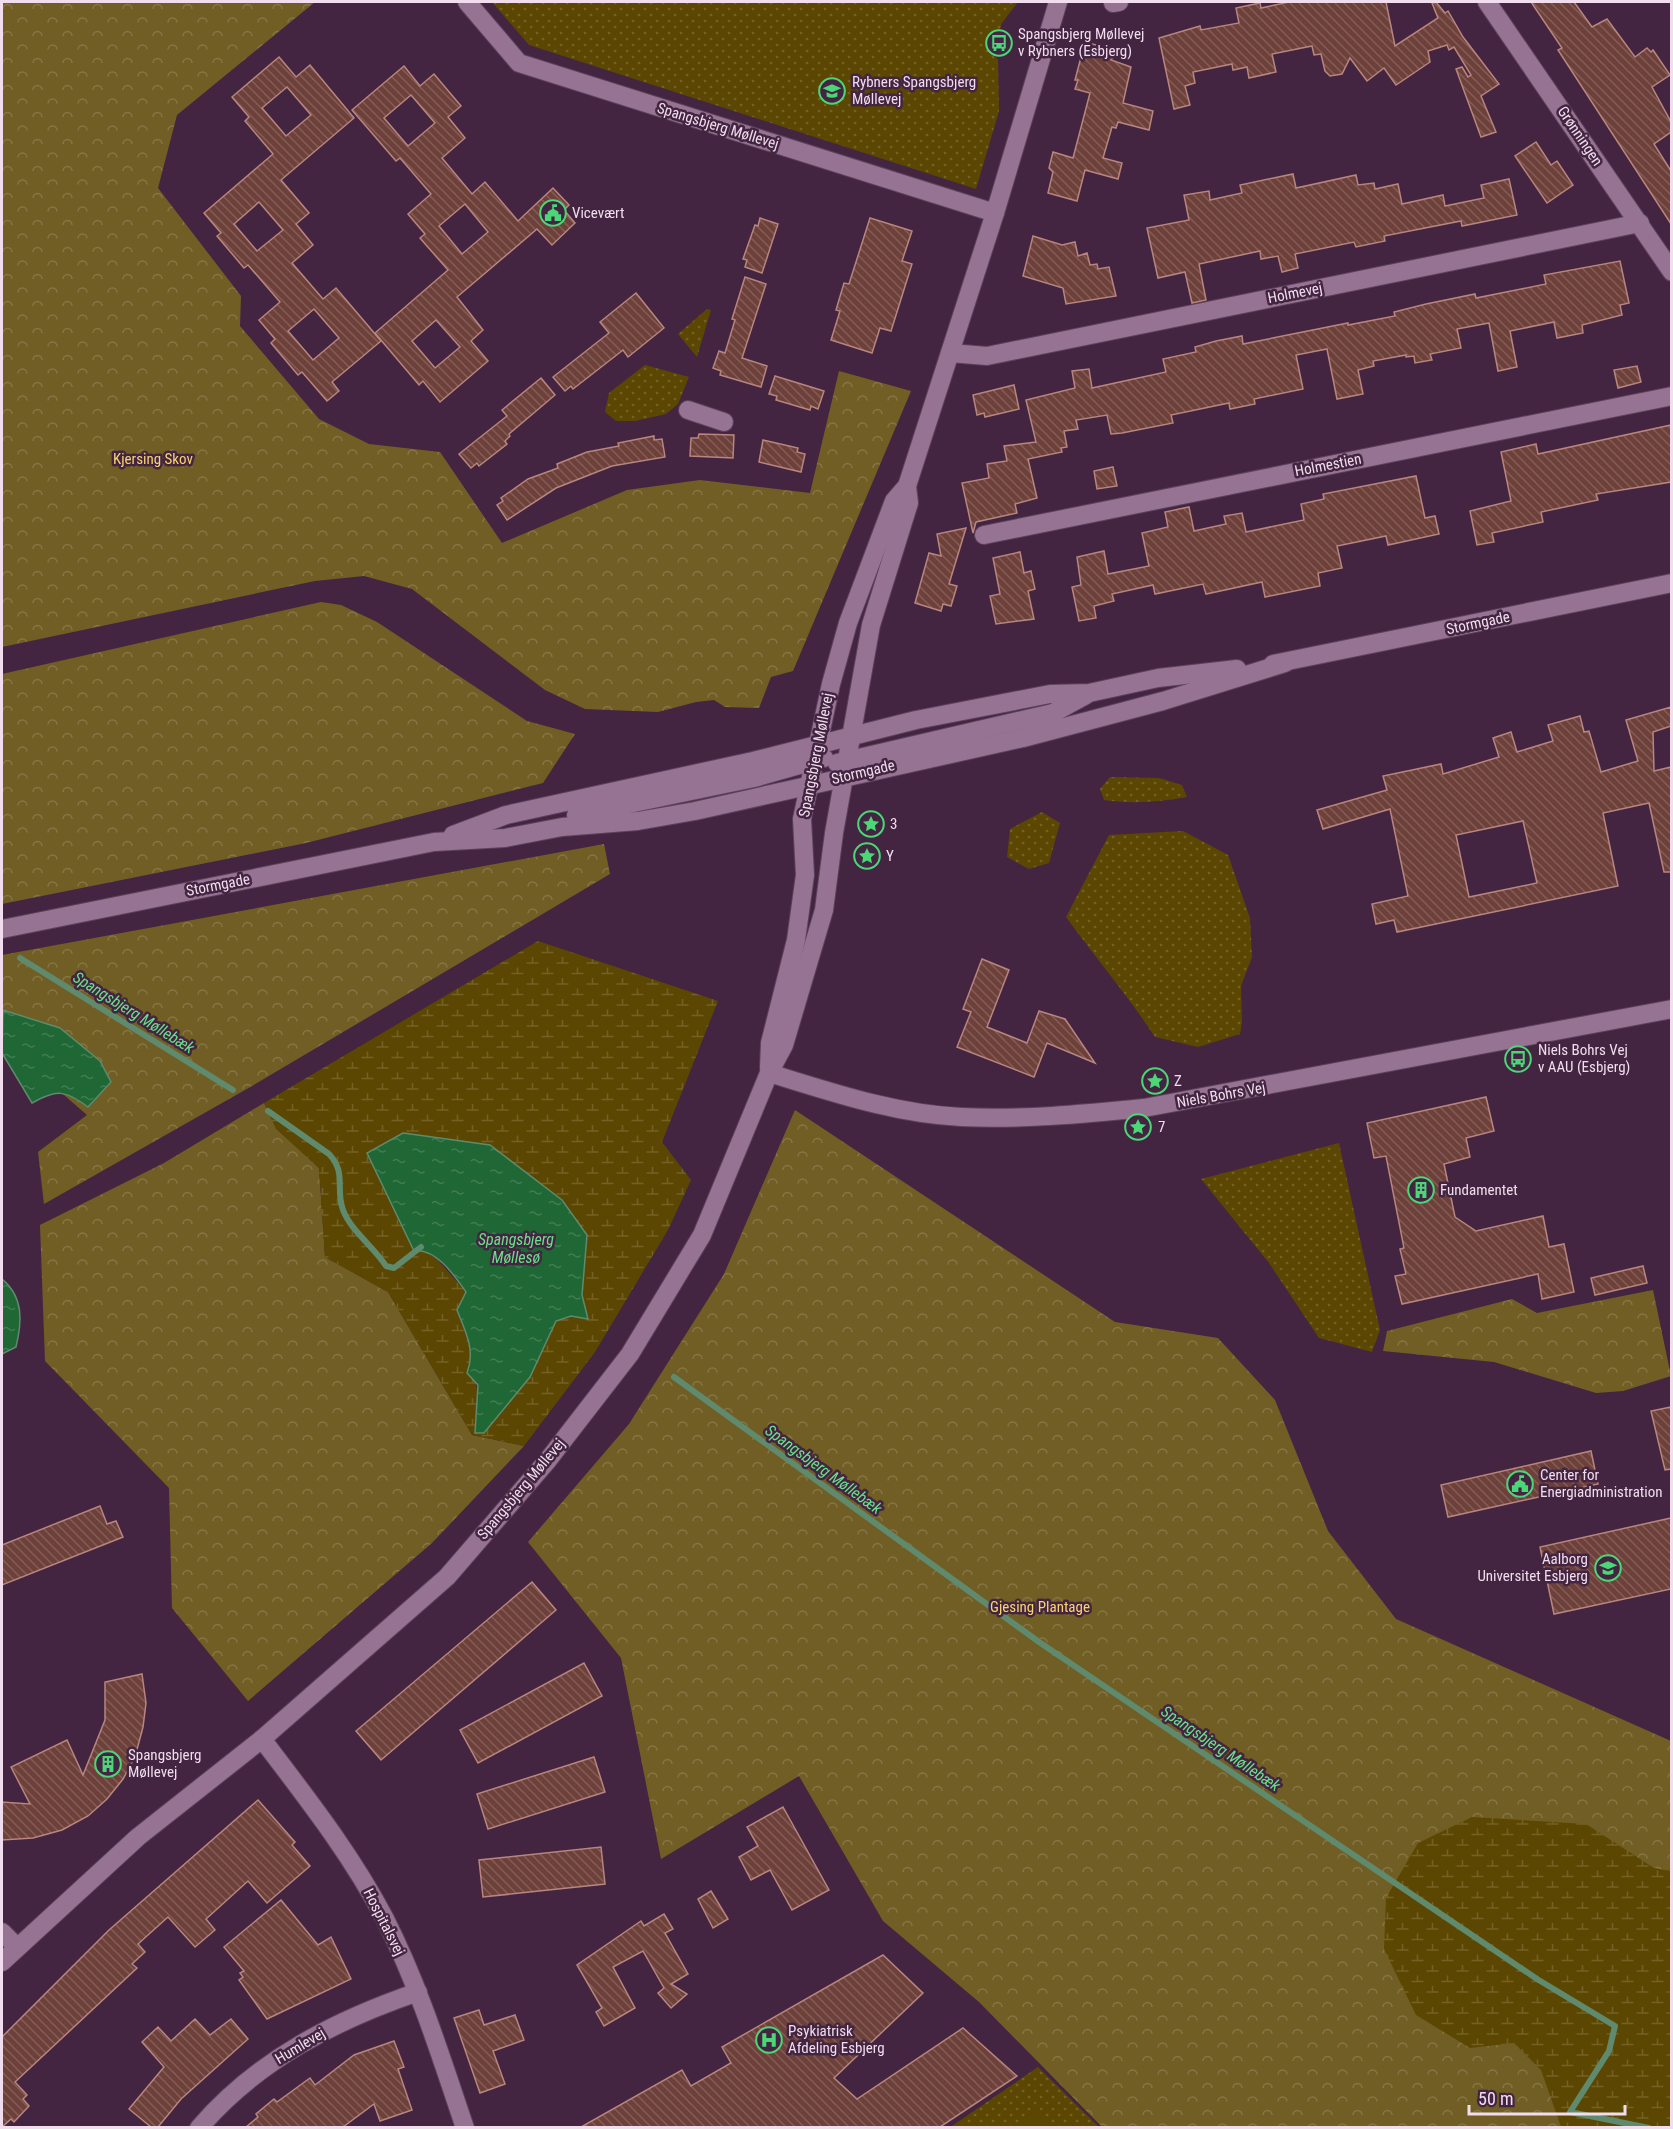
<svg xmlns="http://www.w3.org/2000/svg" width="1673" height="2129" font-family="'Roboto Condensed',sans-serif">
<defs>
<pattern id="grass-dots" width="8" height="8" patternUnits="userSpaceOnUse" patternTransform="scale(1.5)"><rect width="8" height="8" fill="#5b4701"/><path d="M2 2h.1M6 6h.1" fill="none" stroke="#736126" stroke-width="1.8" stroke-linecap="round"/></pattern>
<pattern id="forest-crowns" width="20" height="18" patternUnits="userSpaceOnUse" patternTransform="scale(1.5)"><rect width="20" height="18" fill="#715e25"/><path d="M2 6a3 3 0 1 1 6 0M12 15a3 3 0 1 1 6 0" fill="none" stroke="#867545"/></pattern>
<pattern id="wetland-marsh" width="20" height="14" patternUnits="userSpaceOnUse" patternTransform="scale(1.5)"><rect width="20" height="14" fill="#5b4701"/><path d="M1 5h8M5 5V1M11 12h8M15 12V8" fill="none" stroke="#736126"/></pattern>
<pattern id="water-ripples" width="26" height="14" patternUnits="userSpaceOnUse" patternTransform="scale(1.5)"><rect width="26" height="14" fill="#206736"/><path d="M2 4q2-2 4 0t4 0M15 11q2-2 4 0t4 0" fill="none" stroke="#417c53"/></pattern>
<pattern id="building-back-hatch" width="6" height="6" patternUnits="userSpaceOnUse" patternTransform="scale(1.5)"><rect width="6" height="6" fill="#6d413a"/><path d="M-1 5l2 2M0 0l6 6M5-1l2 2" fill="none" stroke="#825c57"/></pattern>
</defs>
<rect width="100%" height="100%" fill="#432541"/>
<!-- grass -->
<g fill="url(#grass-dots)">
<polygon points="492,2 1018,2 1002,23 992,55 998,59 999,111 976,189 529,45"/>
<polygon points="707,309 711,310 697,357 678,334"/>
<polygon points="645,365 689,377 678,404 666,414 635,421 616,421 605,412 609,393"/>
<path d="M 1110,777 L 1159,778 L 1182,785 L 1187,797 C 1160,802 1132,804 1104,800 L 1100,789 Z"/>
<polygon points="1042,812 1060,823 1049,863 1029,869 1007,857 1010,829"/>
<path d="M 1183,831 L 1228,855 L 1250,918 L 1252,957 L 1241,986 L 1242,1022 L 1240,1034 L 1198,1047 L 1155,1037 C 1128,996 1096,958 1066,917 L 1109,835 Z"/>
<polygon points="1339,1143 1380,1330 1372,1352 1319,1338 1269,1263 1201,1179"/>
<polygon points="1038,2067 1099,2127 949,2128"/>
</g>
<!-- forest -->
<g fill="url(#forest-crowns)">
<polygon points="2,2 315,2 177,115 158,188 241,296 240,326 319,419 369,444 440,452 502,543 627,490 700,480 810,493 839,371 911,391 793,671 771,677 759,708 725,707 714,700 696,702 658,712 585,709 545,690 412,589 364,576 315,581 2,647"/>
<polygon points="321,602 341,605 377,622 527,721 575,734 543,783 306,843 2,904 2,674"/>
<polygon points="604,844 610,874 252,1086 44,1204 38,1152 87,1115 2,1041 2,955"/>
<polygon points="264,1103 277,1129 319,1168 325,1257 388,1292 472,1435 524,1446 432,1543 248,1701 172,1608 169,1488 45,1361 40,1225 164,1163"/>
<polygon points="795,1110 1115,1322 1218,1338 1275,1400 1328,1531 1396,1619 1671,1741 1671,2127 1102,2127 979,2002 883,1921 799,1776 661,1859 621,1658 528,1542 629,1424 724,1274"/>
<polygon points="1653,1290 1671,1376 1623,1391 1596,1393 1494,1362 1383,1351 1387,1331 1512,1299 1537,1313"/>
</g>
<!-- wetland -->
<g fill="url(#wetland-marsh)" fill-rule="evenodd">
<path d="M 538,941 L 718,1001 L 662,1142 L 691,1180 L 668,1230 L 595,1352 L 524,1446 L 472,1435 L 388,1292 L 325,1257 L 319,1168 L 276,1129 L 264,1103 ZM 586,1235 L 582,1295 L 588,1318 L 571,1316 L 556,1321 L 530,1377 L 478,1397 L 471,1348 L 457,1310 L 466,1292 L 436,1258 L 423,1250 Z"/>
<polygon points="1472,1817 1586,1824 1654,1868 1671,1871 1671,2127 1561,2127 1541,2070 1514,2043 1470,2048 1416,2015 1384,1949 1386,1898 1418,1843"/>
</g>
<!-- garden -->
<polygon fill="#5b4701" points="1039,2108 1052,2127 1010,2127"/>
<!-- water -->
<g fill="url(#water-ripples)" stroke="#5f8a6d" stroke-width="1.5">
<path d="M 3,1010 L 60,1028 L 100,1061 L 111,1082 L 88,1107 C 65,1090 57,1089 32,1103 L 2,1053 Z"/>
<path d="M 403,1133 L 490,1145 L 562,1200 L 587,1235 L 582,1295 L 588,1319 L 571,1316 L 556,1321 L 530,1377 L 484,1433 L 475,1433 L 478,1385 L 467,1373 C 476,1350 465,1331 457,1310 L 466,1292 C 454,1275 436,1248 414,1251 L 367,1153 Z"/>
<path d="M 2,1279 C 24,1297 22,1322 16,1347 L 2,1354 Z"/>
</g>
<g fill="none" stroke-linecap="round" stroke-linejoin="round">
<!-- stream -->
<g stroke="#5f8a6d" stroke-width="6">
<polyline points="20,958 233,1090"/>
<path d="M 268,1111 L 329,1154 C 347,1173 335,1188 343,1210 C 351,1231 374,1247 386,1266 L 394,1268 L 421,1247"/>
<polyline points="674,1377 1039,1642 1537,1979 1615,2026 1609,2051 1570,2112 1649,2128"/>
</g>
</g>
<!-- building -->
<g fill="url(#building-back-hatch)" stroke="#b8867e" stroke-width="1.5" fill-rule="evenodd">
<polygon points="1289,2 1386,2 1395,46 1438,18 1432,3 1436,2 1445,13 1448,11 1463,37 1499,84 1481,96 1496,132 1481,137 1456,69 1462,67 1468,77 1471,75 1454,47 1449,50 1447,45 1428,51 1430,62 1396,85 1384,68 1367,81 1350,58 1342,74 1330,76 1325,71 1321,54 1314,55 1312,46 1272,54 1276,72 1249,78 1247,67 1233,70 1232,64 1193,72 1195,83 1185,86 1190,105 1174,109 1159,38 1200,26 1201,30 1239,23 1236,8 1260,3 1261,8"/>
<polygon points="1531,2 1574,2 1592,27 1607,19 1635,57 1647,48 1651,52 1653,50 1670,75 1652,87 1671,122 1671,132 1654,144 1671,171 1671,224 1558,50 1562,48"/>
<polygon points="1085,42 1118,51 1111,60 1131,67 1123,103 1153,111 1149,130 1118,122 1116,128 1112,127 1103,158 1122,163 1118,179 1085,170 1077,201 1048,193 1053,172 1049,168 1053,152 1073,158 1090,93 1075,89 1078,80 1075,80"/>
<path d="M 279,57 L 296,77 L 310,65 L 354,118 L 281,180 L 309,213 L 296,224 L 313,245 L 292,263 L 323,299 L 336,288 L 381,341 L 332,382 L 339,391 L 327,401 L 302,372 L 298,375 L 271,343 L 275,339 L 259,320 L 280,302 L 248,265 L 244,268 L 217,236 L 221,233 L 204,213 L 273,154 L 245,121 L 249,117 L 232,97 ZM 287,87 L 311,115 L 286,136 L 262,108 ZM 259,202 L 283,230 L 257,251 L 234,224 ZM 314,309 L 339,338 L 313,360 L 288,331 Z"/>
<path d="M 404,66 L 420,86 L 434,74 L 461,106 L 448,117 L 465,138 L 442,158 L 472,194 L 485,182 L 518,221 L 553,188 L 569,205 L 564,210 L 575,223 L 552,245 L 537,229 L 457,297 L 483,330 L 471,341 L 488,361 L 440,402 L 423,381 L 419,385 L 375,333 L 448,270 L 420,238 L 425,234 L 408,214 L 431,194 L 400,158 L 396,161 L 352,110 ZM 411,95 L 435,123 L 408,146 L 384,118 ZM 465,204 L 488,232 L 462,254 L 439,226 ZM 436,320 L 460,347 L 435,368 L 412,341 Z"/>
<polygon points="1536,142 1551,165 1557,161 1573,185 1547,203 1515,156"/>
<polygon points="1293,174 1296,188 1356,175 1358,185 1374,183 1375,189 1398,184 1402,204 1443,195 1445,206 1484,198 1481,185 1509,179 1517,215 1462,226 1461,221 1384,236 1385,241 1356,247 1354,242 1295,254 1298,268 1282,272 1278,256 1261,259 1260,251 1199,264 1206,300 1192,303 1185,272 1158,278 1147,228 1189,220 1184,195 1209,191 1210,200 1242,193 1240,185"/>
<polygon points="760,218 778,224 762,273 745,267 747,260 743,259 755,225 758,226"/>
<polygon points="870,218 912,231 902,261 912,264 891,331 880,328 872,353 831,340 840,311 836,310 844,283 849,284"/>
<polygon points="1033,236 1062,245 1075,242 1078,256 1087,253 1090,265 1097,264 1098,269 1109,267 1116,296 1066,304 1063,288 1023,276"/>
<polygon points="1620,261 1629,303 1620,305 1622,315 1582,325 1583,333 1557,338 1554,322 1510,331 1517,367 1498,371 1489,323 1457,329 1461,348 1430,354 1432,360 1415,363 1414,356 1406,357 1406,355 1373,361 1374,366 1358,370 1363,394 1337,399 1327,349 1296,355 1303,389 1254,399 1255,404 1230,409 1229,403 1171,415 1173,423 1122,433 1111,434 1107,415 1076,420 1078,429 1064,431 1067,447 1061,448 1062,452 1028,459 1037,498 1015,504 1017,513 976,522 973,533 962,483 989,478 987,464 1007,461 1004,446 1036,442 1026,400 1075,388 1072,371 1089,369 1092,388 1166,372 1163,359 1196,352 1195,347 1216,341 1242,336 1243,344 1348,323 1348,325 1395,316 1394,312 1426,304 1475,294 1476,298 1546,284 1544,275"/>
<polygon points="745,277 766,284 742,358 767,366 761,387 720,375 721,371 713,368 719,351 725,353 735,320 732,319"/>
<polygon points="636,293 664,328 628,357 623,350 573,389 571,386 565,391 553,377 609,333 600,322"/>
<polygon points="1637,366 1641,382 1618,388 1614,370"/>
<polygon points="775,376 824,391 818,409 811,406 810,410 776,400 777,396 769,394"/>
<polygon points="541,378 555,395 509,434 510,436 505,441 507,444 479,466 477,463 471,468 459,454 507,416 502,410"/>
<polygon points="1014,385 1019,409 985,417 984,413 977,415 973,395"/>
<polygon points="1671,425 1671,482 1596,494 1598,500 1541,512 1543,522 1492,533 1494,542 1477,545 1470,511 1511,501 1501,452 1536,444 1538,454"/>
<polygon points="699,434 734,435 733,458 690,456 691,438 698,438"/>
<polygon points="654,436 654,440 662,439 665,457 612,466 556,488 507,520 497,505 503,501 501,498 528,479 558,468 557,464 587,452 619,446 618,443"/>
<polygon points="763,440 798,448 797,452 805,454 801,472 759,462"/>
<polygon points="1113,467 1117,486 1097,489 1094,471"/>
<polygon points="1416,476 1425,518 1435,516 1439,534 1388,545 1386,536 1337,546 1342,568 1318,573 1320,586 1265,597 1262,582 1206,594 1203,584 1155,594 1153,585 1112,594 1114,601 1094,606 1096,618 1079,621 1072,587 1081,585 1077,557 1104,551 1108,574 1149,566 1142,533 1168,527 1165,512 1189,507 1194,531 1226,524 1224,516 1242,513 1246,532 1304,520 1301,504 1324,499 1323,494"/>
<polygon points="966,528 949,584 957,586 951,606 943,604 941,611 915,603 929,553 941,556 937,534"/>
<polygon points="1020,552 1024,573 1031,571 1035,589 1028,591 1034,619 996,624 990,596 1000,594 993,558"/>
<path d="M 1671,707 L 1671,726 L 1653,732 L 1654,771 L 1671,767 L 1671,872 L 1664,872 L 1649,803 L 1603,813 L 1618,886 L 1397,932 L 1394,920 L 1376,924 L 1372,904 L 1408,896 L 1390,809 L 1323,829 L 1317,810 L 1387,790 L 1383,776 L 1441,764 L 1443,774 L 1499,757 L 1493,738 L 1511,732 L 1517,752 L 1553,741 L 1548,725 L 1580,716 L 1584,732 L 1589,731 L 1601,772 L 1638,761 L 1626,720 ZM 1523,821 L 1537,883 L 1469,897 L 1456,835 Z"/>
<polygon points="982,959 1009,970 987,1027 1027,1043 1039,1011 1065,1019 1095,1063 1047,1043 1034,1077 957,1047 971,1012 963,1009"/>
<polygon points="1486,1097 1494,1131 1466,1138 1470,1157 1444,1164 1455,1217 1476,1231 1543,1216 1549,1247 1564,1244 1574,1292 1542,1299 1538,1274 1402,1304 1395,1276 1406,1274 1400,1249 1404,1248 1386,1156 1374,1158 1367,1123"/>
<polygon points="1643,1266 1647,1283 1595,1295 1591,1278"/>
<polygon points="1671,1407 1671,1469 1665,1470 1651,1411"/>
<polygon points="1591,1451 1598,1484 1448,1517 1441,1485"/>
<polygon points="100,1506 107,1524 116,1521 123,1537 2,1585 2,1545"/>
<polygon points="1671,1518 1671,1589 1554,1614 1540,1547"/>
<polygon points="532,1582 556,1610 381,1760 356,1731"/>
<polygon points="584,1663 602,1696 478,1763 460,1730"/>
<polygon points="142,1674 146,1703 143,1727 135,1757 123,1779 107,1799 88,1816 62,1830 33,1838 2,1840 2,1802 30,1804 11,1767 67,1740 83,1775 105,1720 105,1682"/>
<polygon points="594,1757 605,1792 488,1829 477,1794"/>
<polygon points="258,1800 295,1842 292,1845 310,1866 267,1903 248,1881 206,1919 215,1930 195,1947 168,1917 138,1944 145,1952 132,1964 137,1968 15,2082 27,2095 23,2099 29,2106 14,2122 11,2119 2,2127 2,2037 109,1930"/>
<polygon points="783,1807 829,1890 792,1910 770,1870 751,1880 739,1857 758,1846 747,1827"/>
<polygon points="601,1847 605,1884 483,1897 479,1860"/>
<polygon points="711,1891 728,1919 713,1928 698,1899"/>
<polygon points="281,1900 318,1945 331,1937 351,1979 267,2019 239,1980 243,1977 240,1973 244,1971 224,1947"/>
<polygon points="664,1914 673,1929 665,1933 688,1974 671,1984 687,1994 671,2008 658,1993 664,1988 643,1951 613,1967 635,2008 604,2026 596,2012 602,2008 577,1965 641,1921 644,1926"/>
<polygon points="883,1955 923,1993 834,2078 857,2099 963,2028 1017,2076 940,2127 581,2127 682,2070 691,2086 731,2063 722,2047"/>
<polygon points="479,2010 484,2025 515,2015 524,2040 493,2051 505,2084 480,2093 454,2018"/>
<polygon points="195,2019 210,2035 231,2019 248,2039 181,2099 158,2127 151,2127 129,2109 164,2067 142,2042 158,2027 171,2041"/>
<polygon points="394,2041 404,2067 398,2069 412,2110 380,2121 374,2104 343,2127 246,2127 258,2117 256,2114 274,2099 277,2102 310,2078 315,2085 354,2055"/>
</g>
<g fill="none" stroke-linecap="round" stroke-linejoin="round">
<!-- minor casing -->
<g stroke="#5d425b" stroke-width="20">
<g id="minor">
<polyline points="467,2 519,63 995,213"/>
<polyline points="1487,2 1672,272"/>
<polyline points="1113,3 1119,2"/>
<polyline points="950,353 987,356 1640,223"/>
<polyline points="688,410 724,422"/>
<polyline points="984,535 1672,396"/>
<polyline points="1273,664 1672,583"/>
<polyline points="837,763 1053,713 1086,695"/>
<polyline points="576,815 754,778 824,758"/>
<polyline points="453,835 506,815 753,761 916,720 1050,694 1089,693 1158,678 1237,669"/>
<polyline points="2,929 434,842 505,838 562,827 638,821 695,811 1023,738 1163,701 1285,663"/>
<polyline points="769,1068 770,1043 796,940 805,875 802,819 831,684 848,623 894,501 907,486 995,213 1058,2"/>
<path d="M 769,1073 C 831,1092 895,1114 961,1117 C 1022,1120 1083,1114 1144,1108 L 1672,1009"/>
<path d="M 262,1739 C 306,1797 351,1854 385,1919 C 419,1986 441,2057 465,2128"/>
<polyline points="2,1932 16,1946"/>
<polyline points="2,1962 138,1837 262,1739 447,1577 548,1460 630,1354 702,1235 769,1073 784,1045 824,910 834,833 871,625 909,503 907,486"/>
<path d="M 199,2128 C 257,2060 336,2020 418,1992"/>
</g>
</g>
<!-- minor -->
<use href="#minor" stroke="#967392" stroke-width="18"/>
</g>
<!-- icons -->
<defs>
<g id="bus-ring" transform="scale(1.35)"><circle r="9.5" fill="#432541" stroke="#4bd677" stroke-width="1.5"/><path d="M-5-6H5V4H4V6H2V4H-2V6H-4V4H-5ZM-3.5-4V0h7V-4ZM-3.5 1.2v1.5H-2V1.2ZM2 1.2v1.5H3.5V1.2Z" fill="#4bd677"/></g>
<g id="school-ring" transform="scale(1.35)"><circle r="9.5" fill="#432541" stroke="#4bd677" stroke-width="1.5"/><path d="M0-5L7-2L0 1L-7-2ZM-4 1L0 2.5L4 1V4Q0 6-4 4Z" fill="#4bd677"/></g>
<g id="civic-ring" transform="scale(1.35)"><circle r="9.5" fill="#432541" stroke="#4bd677" stroke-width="1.5"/><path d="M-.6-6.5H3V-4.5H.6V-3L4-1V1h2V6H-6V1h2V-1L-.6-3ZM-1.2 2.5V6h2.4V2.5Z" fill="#4bd677"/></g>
<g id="sight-ring" transform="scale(1.35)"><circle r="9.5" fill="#432541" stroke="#4bd677" stroke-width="1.5"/><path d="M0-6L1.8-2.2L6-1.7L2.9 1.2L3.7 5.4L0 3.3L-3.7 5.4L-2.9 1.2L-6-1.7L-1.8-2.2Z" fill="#4bd677"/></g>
<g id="building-ring" transform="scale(1.35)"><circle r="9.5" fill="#432541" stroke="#4bd677" stroke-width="1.5"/><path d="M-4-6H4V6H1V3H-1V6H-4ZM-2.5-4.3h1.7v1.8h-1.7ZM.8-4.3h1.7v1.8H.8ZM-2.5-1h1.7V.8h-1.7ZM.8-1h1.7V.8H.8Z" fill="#4bd677"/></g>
<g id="university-ring" transform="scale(1.35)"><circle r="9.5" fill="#432541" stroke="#4bd677" stroke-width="1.5"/><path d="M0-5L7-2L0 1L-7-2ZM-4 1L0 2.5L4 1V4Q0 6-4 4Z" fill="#4bd677"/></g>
<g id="hospital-ring" transform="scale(1.35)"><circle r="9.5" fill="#432541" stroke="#4bd677" stroke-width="1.5"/><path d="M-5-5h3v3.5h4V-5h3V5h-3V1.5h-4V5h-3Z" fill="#4bd677"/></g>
</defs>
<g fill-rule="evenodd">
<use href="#bus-ring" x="999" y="43"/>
<use href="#school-ring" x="832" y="91"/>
<use href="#civic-ring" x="553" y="213"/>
<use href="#sight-ring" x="871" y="824"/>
<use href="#sight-ring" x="867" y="856"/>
<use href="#bus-ring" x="1518" y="1059"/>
<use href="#sight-ring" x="1155" y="1081"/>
<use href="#sight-ring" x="1138" y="1127"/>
<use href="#building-ring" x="1421" y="1190"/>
<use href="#civic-ring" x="1520" y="1484"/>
<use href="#university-ring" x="1608" y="1568"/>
<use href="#building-ring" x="108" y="1764"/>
<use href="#hospital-ring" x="769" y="2040"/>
</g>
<g text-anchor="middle" stroke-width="5" stroke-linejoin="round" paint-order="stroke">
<!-- poi labels -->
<g font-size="15" fill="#f1ddee" stroke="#432541" text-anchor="start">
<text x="1018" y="39">Spangsbjerg Møllevej<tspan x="1018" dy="17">v Rybners (Esbjerg)</tspan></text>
<text x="852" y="87">Rybners Spangsbjerg<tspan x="852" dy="17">Møllevej</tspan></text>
<text x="572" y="218">Vicevært</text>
<text x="890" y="829">3</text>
<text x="886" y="861">Y</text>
<text x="1538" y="1055">Niels Bohrs Vej<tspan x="1538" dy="17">v AAU (Esbjerg)</tspan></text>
<text x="1174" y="1086">Z</text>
<text x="1158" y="1132">7</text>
<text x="1440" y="1195">Fundamentet</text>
<text x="1540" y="1480">Center for<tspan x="1540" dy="17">Energiadministration</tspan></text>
<text x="1588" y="1564" text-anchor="end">Aalborg<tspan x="1588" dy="17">Universitet Esbjerg</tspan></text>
<text x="128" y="1760">Spangsbjerg<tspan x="128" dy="17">Møllevej</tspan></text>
<text x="788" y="2036">Psykiatrisk<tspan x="788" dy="17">Afdeling Esbjerg</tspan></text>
</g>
<!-- street labels -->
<g font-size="15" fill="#f1ddee" stroke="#432541">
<text transform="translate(718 126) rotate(17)" y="5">Spangsbjerg Møllevej</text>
<text transform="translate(1580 136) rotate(56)" y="5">Grønningen</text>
<text transform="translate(1295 293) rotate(-11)" y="5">Holmevej</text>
<text transform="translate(1328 465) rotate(-11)" y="5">Holmestien</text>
<text transform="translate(1478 623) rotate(-12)" y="5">Stormgade</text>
<text transform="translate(816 755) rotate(-79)" y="5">Spangsbjerg Møllevej</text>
<text transform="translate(863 772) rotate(-13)" y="5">Stormgade</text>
<text transform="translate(218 885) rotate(-11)" y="5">Stormgade</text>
<text transform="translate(1221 1095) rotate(-10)" y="5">Niels Bohrs Vej</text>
<text transform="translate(521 1489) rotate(-50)" y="5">Spangsbjerg Møllevej</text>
<text transform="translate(384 1922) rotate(63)" y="5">Hospitalsvej</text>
<text transform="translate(300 2046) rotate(-31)" y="5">Humlevej</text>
</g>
<!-- park labels -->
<g font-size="15" fill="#f9d56d" stroke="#432541">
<text x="153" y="464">Kjersing Skov</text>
<text x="1040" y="1612">Gjesing Plantage</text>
</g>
<!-- water labels -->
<g font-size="16" font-style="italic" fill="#6ae08a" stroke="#432541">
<text transform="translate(134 1012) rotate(32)" y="6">Spangsbjerg Møllebæk</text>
<text x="516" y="1245">Spangsbjerg<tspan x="516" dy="18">Møllesø</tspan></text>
<text transform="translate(824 1469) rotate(36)" y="6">Spangsbjerg Møllebæk</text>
<text transform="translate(1221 1748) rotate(34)" y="6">Spangsbjerg Møllebæk</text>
</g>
</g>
<!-- border -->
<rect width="1673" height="2129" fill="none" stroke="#f1ddee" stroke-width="6"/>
<!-- scale -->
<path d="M1469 2105v9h156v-9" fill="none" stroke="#f1ddee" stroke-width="3"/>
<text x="1478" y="2105" font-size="18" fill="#f1ddee" stroke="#432541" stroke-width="4.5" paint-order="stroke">50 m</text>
</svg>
